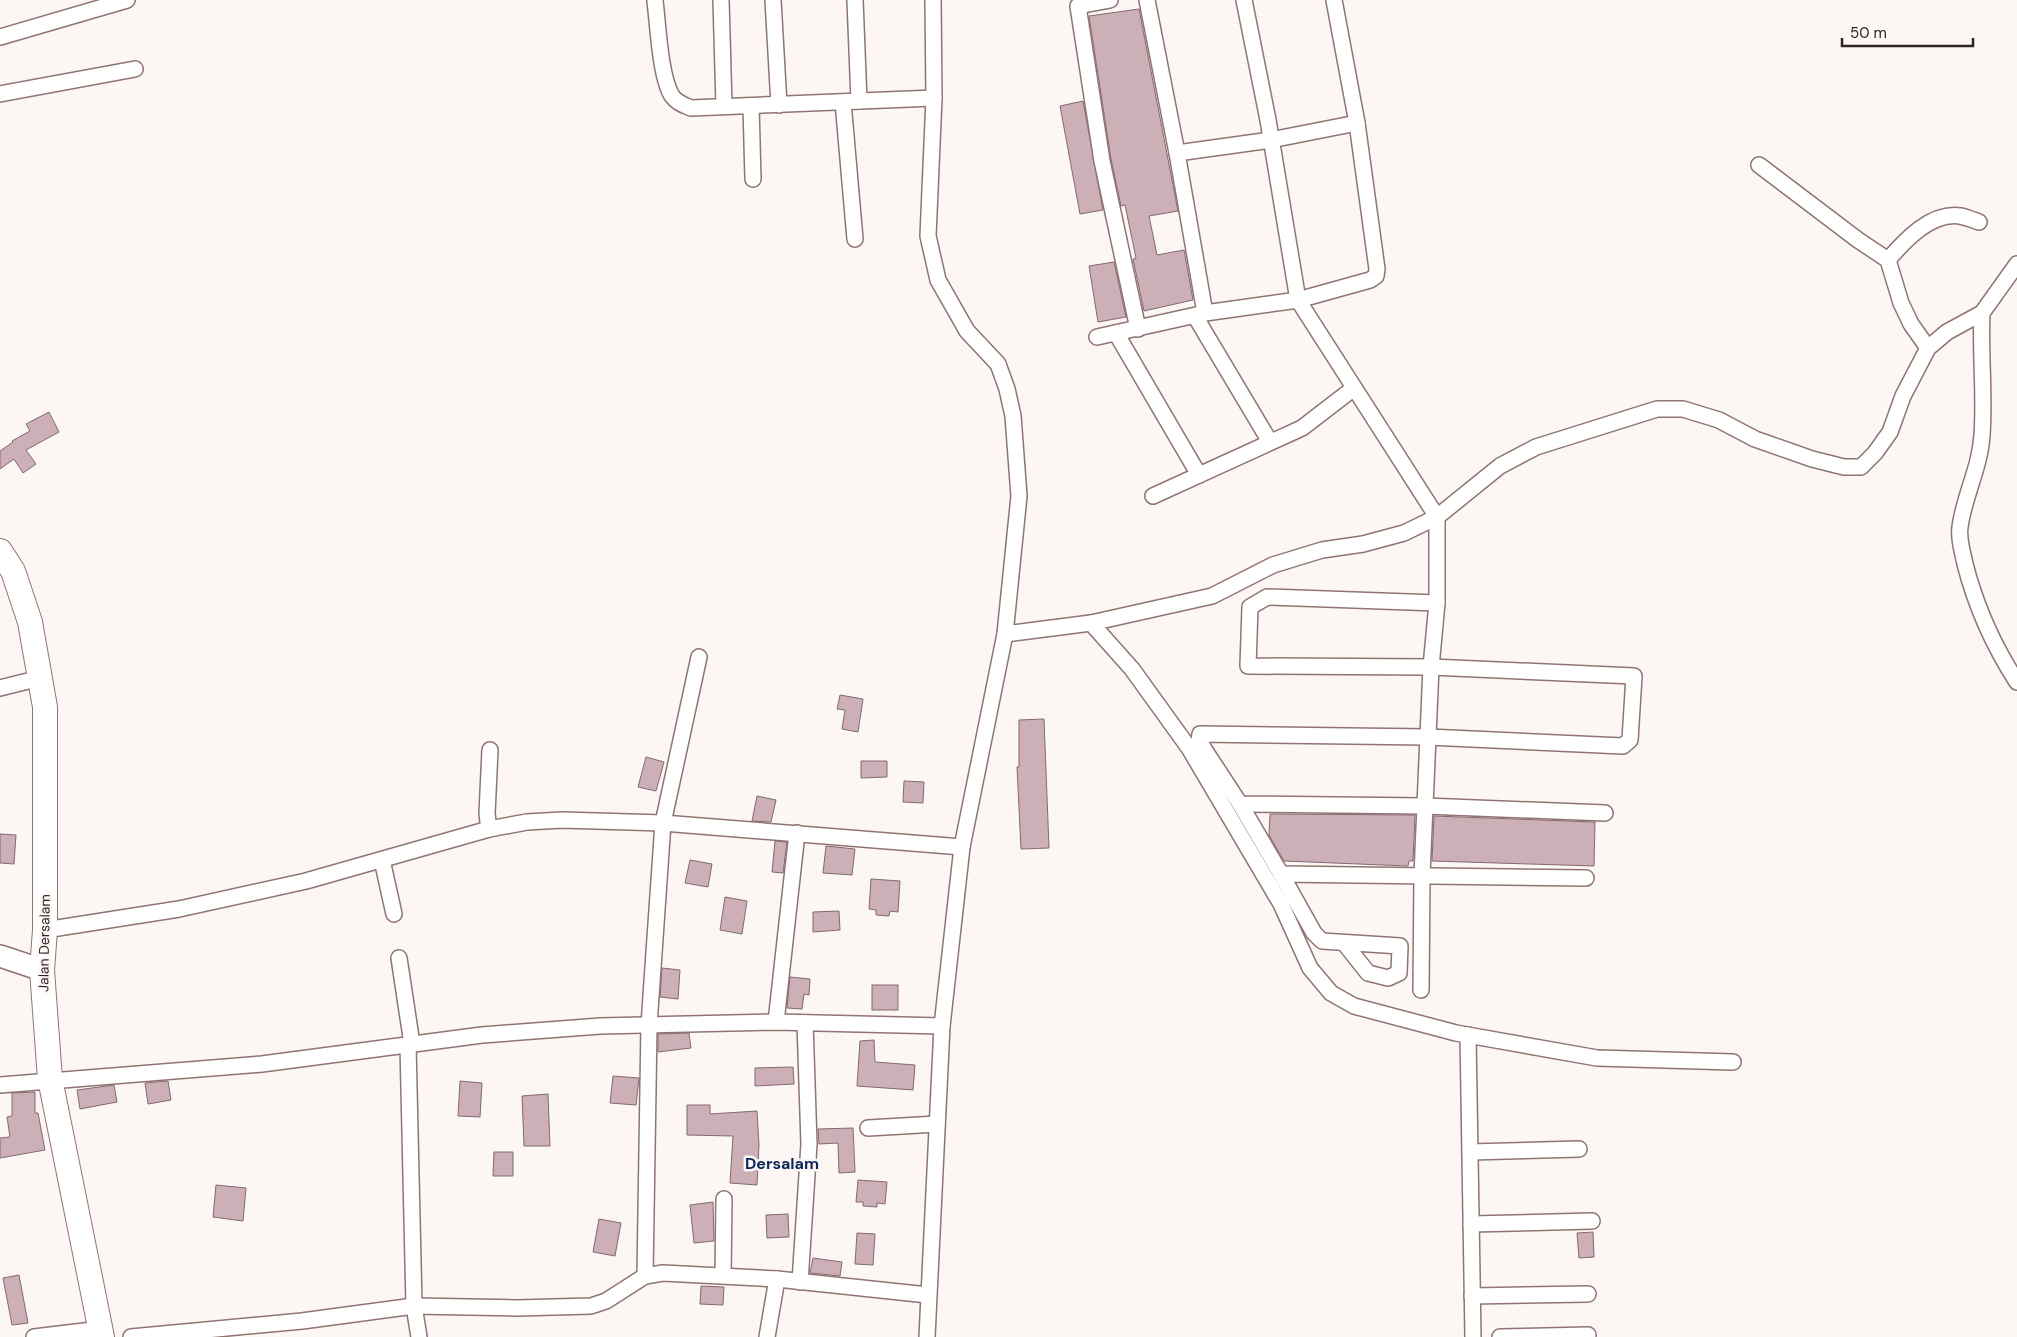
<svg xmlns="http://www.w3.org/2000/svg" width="2017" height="1337" font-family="'DM Sans',sans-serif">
<rect width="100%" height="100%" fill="#fcf6f5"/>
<!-- building -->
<g fill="#ccafb7" stroke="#836870">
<polygon points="1139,9 1178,211 1149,216 1157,255 1184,250 1193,300 1144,311 1133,259 1136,258 1125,205 1121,206 1111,159 1089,16"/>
<polygon points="1083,101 1103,210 1080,214 1060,106"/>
<polygon points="1114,262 1126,317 1098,322 1089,266"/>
<polygon points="49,412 59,432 26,450 36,464 23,473 14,459 0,469 0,451 13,442 12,441 30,431 26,424"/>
<polygon points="840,695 863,699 858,732 842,729 845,710 837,709"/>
<polygon points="1044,719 1049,848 1021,849 1017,767 1019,767 1019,720"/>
<polygon points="646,757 664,762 656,791 638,787"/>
<polygon points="861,761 887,761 887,777 861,778"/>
<polygon points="904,781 924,782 923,803 903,802"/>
<polygon points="757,796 776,800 771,822 752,821"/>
<polygon points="1270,814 1415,815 1413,861 1409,861 1408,866 1284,861 1269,835"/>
<polygon points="1434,816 1595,822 1594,866 1432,861"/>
<polygon points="0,834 16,835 14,864 0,863"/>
<polygon points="775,841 787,842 783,873 772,872"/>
<polygon points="826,846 855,849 852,875 823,873"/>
<polygon points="690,860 712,864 708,887 685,883"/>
<polygon points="871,879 900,881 898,912 890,911 889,916 876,915 876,910 869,909"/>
<polygon points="725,897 747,901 742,934 720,930"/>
<polygon points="839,911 840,930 813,932 813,912"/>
<polygon points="662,968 680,970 678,999 660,997"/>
<polygon points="790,977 810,979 809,995 804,994 802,1009 787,1008"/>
<rect x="872" y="985" width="26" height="25"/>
<polygon points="689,1033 691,1048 658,1052 658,1034"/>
<polygon points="874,1040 875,1062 915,1065 913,1090 857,1086 860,1041"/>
<polygon points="793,1067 794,1084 755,1086 755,1068"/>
<polygon points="613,1076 639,1078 636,1105 610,1103"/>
<polygon points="168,1081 171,1100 148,1104 145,1083"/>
<polygon points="460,1081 482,1083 480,1117 458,1116"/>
<polygon points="114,1085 117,1102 80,1109 77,1090"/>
<polygon points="35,1092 35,1113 38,1113 45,1150 0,1158 0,1138 10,1137 7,1117 12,1116 12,1093"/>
<polygon points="548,1094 550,1146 524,1146 522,1096"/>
<polygon points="687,1105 710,1105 710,1114 757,1111 759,1145 757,1185 730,1183 733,1136 687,1135"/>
<polygon points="853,1128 855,1172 839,1173 838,1143 819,1144 818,1129"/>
<polygon points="494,1152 513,1152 513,1176 493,1176"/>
<polygon points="858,1180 887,1182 885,1204 877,1203 877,1207 863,1206 863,1202 856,1202"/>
<polygon points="216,1185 246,1188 243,1221 213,1217"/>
<polygon points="713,1202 714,1241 694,1243 690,1205"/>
<polygon points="788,1214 789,1237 767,1238 766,1215"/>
<polygon points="599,1219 621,1223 615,1256 593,1252"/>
<polygon points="1593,1232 1594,1257 1579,1258 1577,1233"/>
<polygon points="857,1233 875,1234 873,1265 855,1264"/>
<polygon points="813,1258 842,1262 840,1276 810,1273"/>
<polygon points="19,1275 28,1323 12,1325 3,1278"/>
<polygon points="701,1286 724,1287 723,1305 700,1304"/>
</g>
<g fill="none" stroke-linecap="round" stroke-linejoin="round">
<!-- street casing -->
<g stroke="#907471" stroke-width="18">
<g id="street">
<polyline points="721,0 724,106"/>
<polyline points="773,0 779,105"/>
<polyline points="855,0 859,101"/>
<polyline points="933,0 934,98 928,236 938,280 967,331 998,364 1007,389 1013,416 1019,496 1005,634 1091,623 1212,596 1273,565 1322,550 1363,544 1404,533 1437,517 1500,466 1536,447 1657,409 1683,409 1719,420 1755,439 1812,459 1844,467 1861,467 1875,453 1890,432 1903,396 1928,348 1947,332 1982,313 2017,264"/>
<polyline points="1110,0 1078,6 1102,161 1138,329"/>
<polyline points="1147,0 1177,153"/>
<polyline points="1244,0 1268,120 1298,300 1437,517 1437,603 1431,667 1422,875 1421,990"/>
<path d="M 655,1 C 658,24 660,77 672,96 C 677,103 684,105 691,108 L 934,98"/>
<polyline points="0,37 127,0"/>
<polyline points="0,94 135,69"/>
<polyline points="843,102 855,239"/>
<polyline points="751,106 753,179"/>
<polyline points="1759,165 1858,240 1888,260 1901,303 1911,324 1928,348"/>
<path d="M 1888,260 C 1905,240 1931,212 1960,216 C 1966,217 1973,220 1979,222"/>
<polyline points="1205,313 1177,153 1271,140 1357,123"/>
<path d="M 1982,313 C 1980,354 1985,394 1982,435 C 1980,468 1964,496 1960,527 C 1958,539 1963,553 1965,564 C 1976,607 1993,645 2017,682"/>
<polyline points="1195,316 1270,442"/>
<polyline points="1116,333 1199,475"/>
<polyline points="1097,337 1205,313 1298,300 1370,280 1376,276 1377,269 1357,123 1334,0"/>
<polyline points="1153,496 1302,428 1354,388"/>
<polyline points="1437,603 1267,597 1250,607 1248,666 1431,667 1634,676 1630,740 1623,746 1428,737 1200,734 1199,740 1204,749 1240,804 1425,806 1605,813"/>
<polyline points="1091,623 1132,669 1189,748 1281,904 1310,968 1331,993 1354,1006 1456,1033 1597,1058 1733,1062"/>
<polyline points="0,688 40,678"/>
<polyline points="1240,804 1281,874"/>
<polyline points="489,829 487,814 490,750"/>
<polyline points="382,860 394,914"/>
<polyline points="45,930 179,909 306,881 489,829 527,822 562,820 663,823 962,847"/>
<polyline points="1345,944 1368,973 1388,978 1399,973 1400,946 1322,941 1314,933 1281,874 1586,878"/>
<polyline points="399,958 412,1044"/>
<polyline points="776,1022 797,833"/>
<polyline points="1468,1035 1473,1337"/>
<polyline points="408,1045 414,1306 419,1337"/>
<polyline points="0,1085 262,1064 482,1035 600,1026 776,1022 942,1026"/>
<polyline points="868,1128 937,1124"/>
<polyline points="1470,1152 1579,1149"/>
<polyline points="1471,1224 1592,1221"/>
<polyline points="645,1276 649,1025 663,823 699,657"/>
<polyline points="723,1276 724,1199"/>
<polyline points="800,1282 809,1144 805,1023"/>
<polyline points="1472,1296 1588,1294"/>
<polyline points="34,1337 101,1329"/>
<polyline points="131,1337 302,1321 414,1306 517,1308 591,1306 606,1301 645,1276 663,1273 777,1279 928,1295"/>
<polyline points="767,1337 777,1279"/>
<polyline points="927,1337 942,1026 962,847 1005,634"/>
<polyline points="1500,1337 1588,1335"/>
</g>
</g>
<!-- secondary casing -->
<g stroke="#907471" stroke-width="24">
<polyline id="secondary" points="0,956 42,970"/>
</g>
<!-- primary casing -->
<g stroke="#907471" stroke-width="26">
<polyline id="primary" points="0,551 13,571 30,622 45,707 45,930 42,970 50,1079 102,1337"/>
</g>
<!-- street -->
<use href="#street" stroke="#fff" stroke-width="15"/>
<!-- secondary -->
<use href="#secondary" stroke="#fff" stroke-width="21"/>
<!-- primary -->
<use href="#primary" stroke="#fff" stroke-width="24"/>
</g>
<g text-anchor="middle" stroke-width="5" stroke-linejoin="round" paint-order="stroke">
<!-- street labels -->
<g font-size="14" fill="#2f2423" stroke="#fcf6f5">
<text transform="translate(44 943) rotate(-89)" y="5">Jalan Dersalam</text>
</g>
<!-- quarter labels -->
<g font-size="16" font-weight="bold" fill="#09265a" stroke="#fcf6f5">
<text x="782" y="1169">Dersalam</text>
</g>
</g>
<!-- scale -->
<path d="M1842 38v8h131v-8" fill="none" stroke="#2f2423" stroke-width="2.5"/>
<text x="1850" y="38" font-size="15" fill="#2f2423" stroke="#fcf6f5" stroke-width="4" paint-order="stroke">50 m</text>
</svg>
